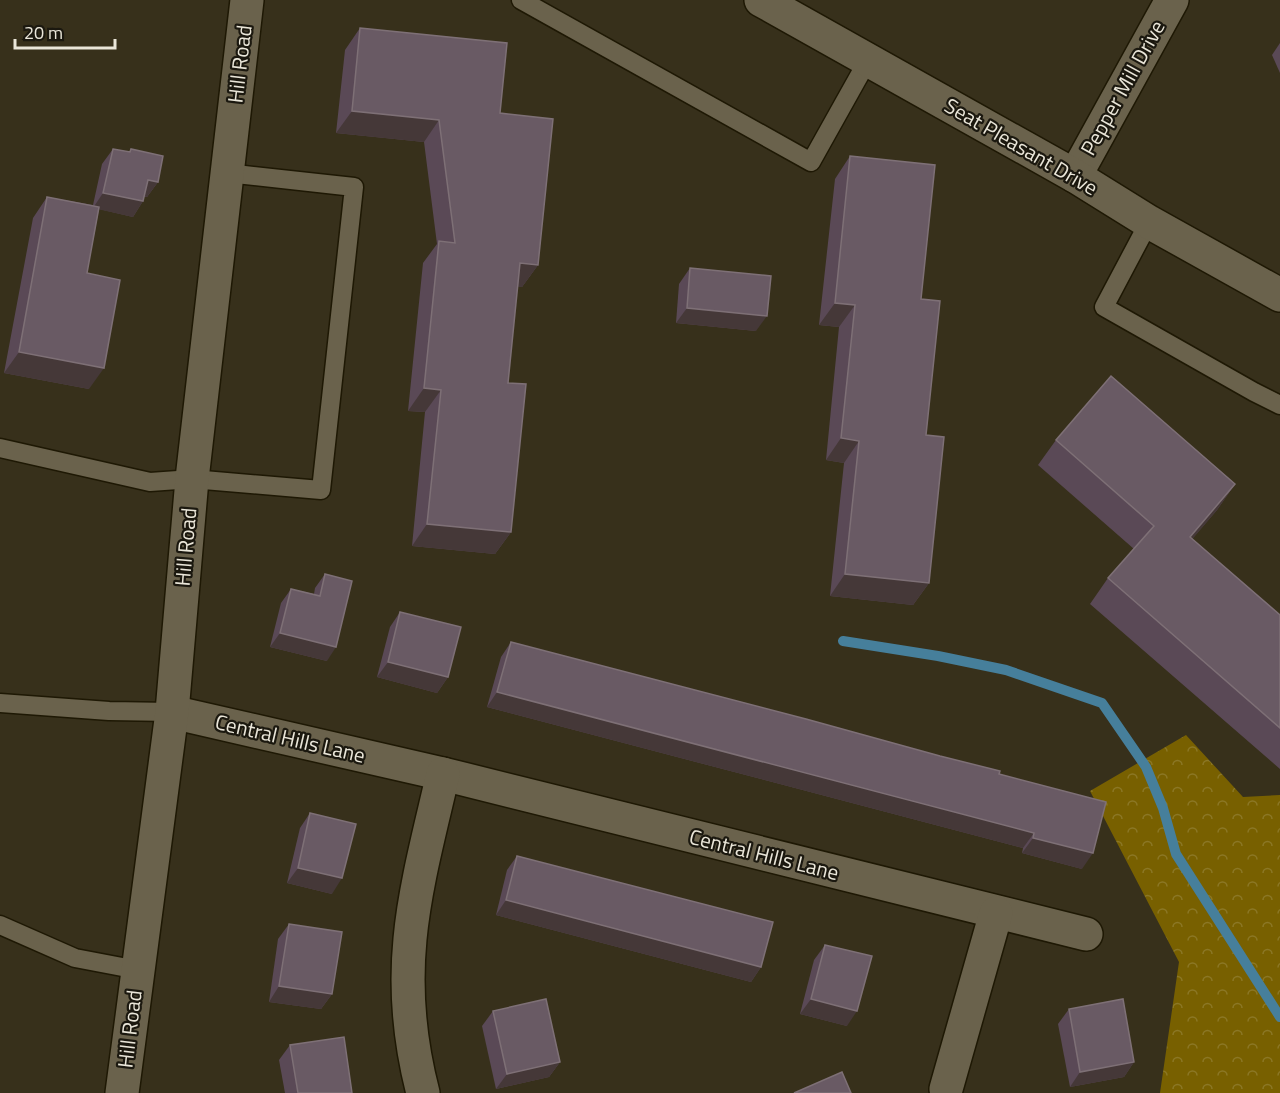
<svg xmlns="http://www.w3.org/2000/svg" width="1280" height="1093" font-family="'Titillium Web',sans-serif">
<defs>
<pattern id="forest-crowns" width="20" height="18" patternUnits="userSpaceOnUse" patternTransform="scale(1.5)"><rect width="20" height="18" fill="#786000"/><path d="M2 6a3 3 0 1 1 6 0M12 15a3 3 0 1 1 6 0" fill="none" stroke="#8b7725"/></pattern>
</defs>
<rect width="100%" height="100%" fill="#37301b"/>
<!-- forest -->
<polygon fill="url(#forest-crowns)" points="1186,735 1243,797 1280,795 1280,1093 1160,1093 1179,962 1090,791"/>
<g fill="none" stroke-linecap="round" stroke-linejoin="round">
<!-- stream -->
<polyline stroke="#467f9b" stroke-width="10" points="843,641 938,656 1006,670 1102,703 1146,767 1163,808 1176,854 1280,1017"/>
<!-- service casing -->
<g stroke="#1e1804" stroke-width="21">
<g id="service">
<polyline points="521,0 811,162 868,60"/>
<polyline points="1149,222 1104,307 1254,392 1280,405"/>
<polyline points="0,448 150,482 192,479 321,490 354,187 227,173"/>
<polyline points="0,703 109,711 172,712"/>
<polyline points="0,925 75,958 138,970"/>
</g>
</g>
<!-- minor casing -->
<g stroke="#1e1804" stroke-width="36">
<g id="minor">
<polyline points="1075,176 1172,0"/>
<polyline points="172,712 443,774 1086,934"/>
<polyline points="946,1089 996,913"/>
<path d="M 423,1093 C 410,1043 405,990 410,939 C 415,885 431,827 443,774"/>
</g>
</g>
<!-- tertiary casing -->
<g stroke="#1e1804" stroke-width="36">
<g id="tertiary">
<polyline points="761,0 1075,176 1149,222 1280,295"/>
<polyline points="122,1093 172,712 192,479 247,0"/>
</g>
</g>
<!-- service -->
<use href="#service" stroke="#6a624c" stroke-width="18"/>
<!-- minor -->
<use href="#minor" stroke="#6a624c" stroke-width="33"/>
<!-- tertiary -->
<use href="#tertiary" stroke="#6a624c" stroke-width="33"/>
</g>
<!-- wall -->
<g fill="#5a4956">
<polygon points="360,28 500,113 538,265 522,287 517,286 508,383 511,532 495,554 412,546 425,412 408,411 423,263 437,244 424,142 336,133 345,50"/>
<polygon points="1280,43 1280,73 1272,55"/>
<polygon points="113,149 129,152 131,149 158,182 147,197 144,197 143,201 133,217 99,209 87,273 89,389 4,373 33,218 47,197 93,205 102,164"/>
<polygon points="850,156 921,299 926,435 929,583 913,605 830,596 844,463 826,460 839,327 819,325 835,179"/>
<polygon points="690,268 756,331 676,323 679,284"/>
<polygon points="1056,440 1235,484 1217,510 1192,539 1280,615 1280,769 1090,604 1108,578 1134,549 1038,465"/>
<polygon points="325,574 327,661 270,647 281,603 291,589 314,594 315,588"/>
<polygon points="400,612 448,677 437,693 377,677 390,627"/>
<polygon points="511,642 999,774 1082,869 1022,853 1023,848 487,707 501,657"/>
<polygon points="310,813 332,894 287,883 300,828"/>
<polygon points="517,856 761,967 751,982 496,915 507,870"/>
<polygon points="289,924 332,994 321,1009 269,1002 278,939"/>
<polygon points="825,945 847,1026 800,1014 814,960"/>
<polygon points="1069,1009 1134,1062 1124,1077 1070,1087 1058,1024"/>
<polygon points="493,1011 560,1062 549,1077 496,1089 482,1026"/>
<polygon points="290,1045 352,1093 285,1093 279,1060"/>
</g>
<!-- shaded-wall -->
<g fill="#453838">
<polygon points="352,111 439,120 424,142 336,133"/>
<polygon points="148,180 158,182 147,197 137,195"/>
<polygon points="103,193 143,201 133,217 93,208"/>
<polygon points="520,263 538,265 522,287 504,285"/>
<polygon points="835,303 855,305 839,327 819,325"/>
<polygon points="687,308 767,316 756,331 676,323"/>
<polygon points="19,352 104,368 89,389 4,373"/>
<polygon points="424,388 441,390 425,412 408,411"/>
<polygon points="841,438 859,441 844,463 826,460"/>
<polygon points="1235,484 1217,510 1172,563 1190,537"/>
<polygon points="427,524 511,532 495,554 412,546"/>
<polygon points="845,574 929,583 913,605 830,596"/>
<polygon points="280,633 336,647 327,661 270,647"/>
<polygon points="388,662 448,677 437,693 377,677"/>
<polygon points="497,692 1034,833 1023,848 487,707"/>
<polygon points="1033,838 1093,853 1082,869 1022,853"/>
<polygon points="298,868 342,878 332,894 287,883"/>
<polygon points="506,900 761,967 751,982 496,915"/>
<polygon points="279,986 332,994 321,1009 269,1002"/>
<polygon points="811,999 857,1011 847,1026 800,1014"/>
<polygon points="560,1062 549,1077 496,1089 507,1074"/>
<polygon points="1134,1062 1124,1077 1070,1087 1080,1072"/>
</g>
<!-- building -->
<g fill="#695a64" stroke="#7e7076" stroke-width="1.5">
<polygon points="360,28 507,43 500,113 553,119 538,265 520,263 508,383 526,384 511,532 427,524 441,390 424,388 439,241 455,243 439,120 352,111"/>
<polygon points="113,149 130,152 131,149 163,156 158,182 148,180 143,201 103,193"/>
<polygon points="850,156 935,165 921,299 940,301 926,435 944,437 929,583 845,574 859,441 841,438 855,305 835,303"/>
<polygon points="47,197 99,207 87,273 120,280 104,368 19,352"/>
<polygon points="690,268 771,276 767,316 687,308"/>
<polygon points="1111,376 1235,484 1190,537 1280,615 1280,728 1108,578 1154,526 1056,440"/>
<polygon points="325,574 352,581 336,647 280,633 291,589 320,596"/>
<polygon points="400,612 461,627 448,677 388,662"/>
<polygon points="511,642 806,719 940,756 1000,771 999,774 1106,802 1093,853 1033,838 1034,833 497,692"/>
<polygon points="310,813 356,824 342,878 298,868"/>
<polygon points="517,856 773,922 761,967 506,900"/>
<polygon points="289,924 342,932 332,994 279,986"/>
<polygon points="825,945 872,956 857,1011 811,999"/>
<polygon points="546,999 560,1062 507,1074 493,1011"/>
<polygon points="1123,999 1134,1062 1080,1072 1069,1009"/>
<polygon points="344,1037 352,1093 298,1093 290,1045"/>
<polygon points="842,1072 851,1093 794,1093"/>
</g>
<g text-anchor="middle" stroke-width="4.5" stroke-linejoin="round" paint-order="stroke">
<!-- street labels -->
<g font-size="21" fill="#eae6d9" stroke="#1b180f">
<text transform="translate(240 64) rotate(-83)" y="7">Hill Road</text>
<text transform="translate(1123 88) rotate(-61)" y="7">Pepper Mill Drive</text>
<text transform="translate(1021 147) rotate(30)" y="7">Seat Pleasant Drive</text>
<text transform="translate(186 547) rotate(-85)" y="7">Hill Road</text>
<text transform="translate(290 739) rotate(13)" y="7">Central Hills Lane</text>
<text transform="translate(764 855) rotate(14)" y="7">Central Hills Lane</text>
<text transform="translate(130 1029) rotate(-83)" y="7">Hill Road</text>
</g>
</g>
<!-- scale -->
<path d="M15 39v9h100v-9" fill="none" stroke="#eae6d9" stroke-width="3"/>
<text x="24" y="39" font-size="18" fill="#eae6d9" stroke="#1b180f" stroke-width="4.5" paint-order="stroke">20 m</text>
</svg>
